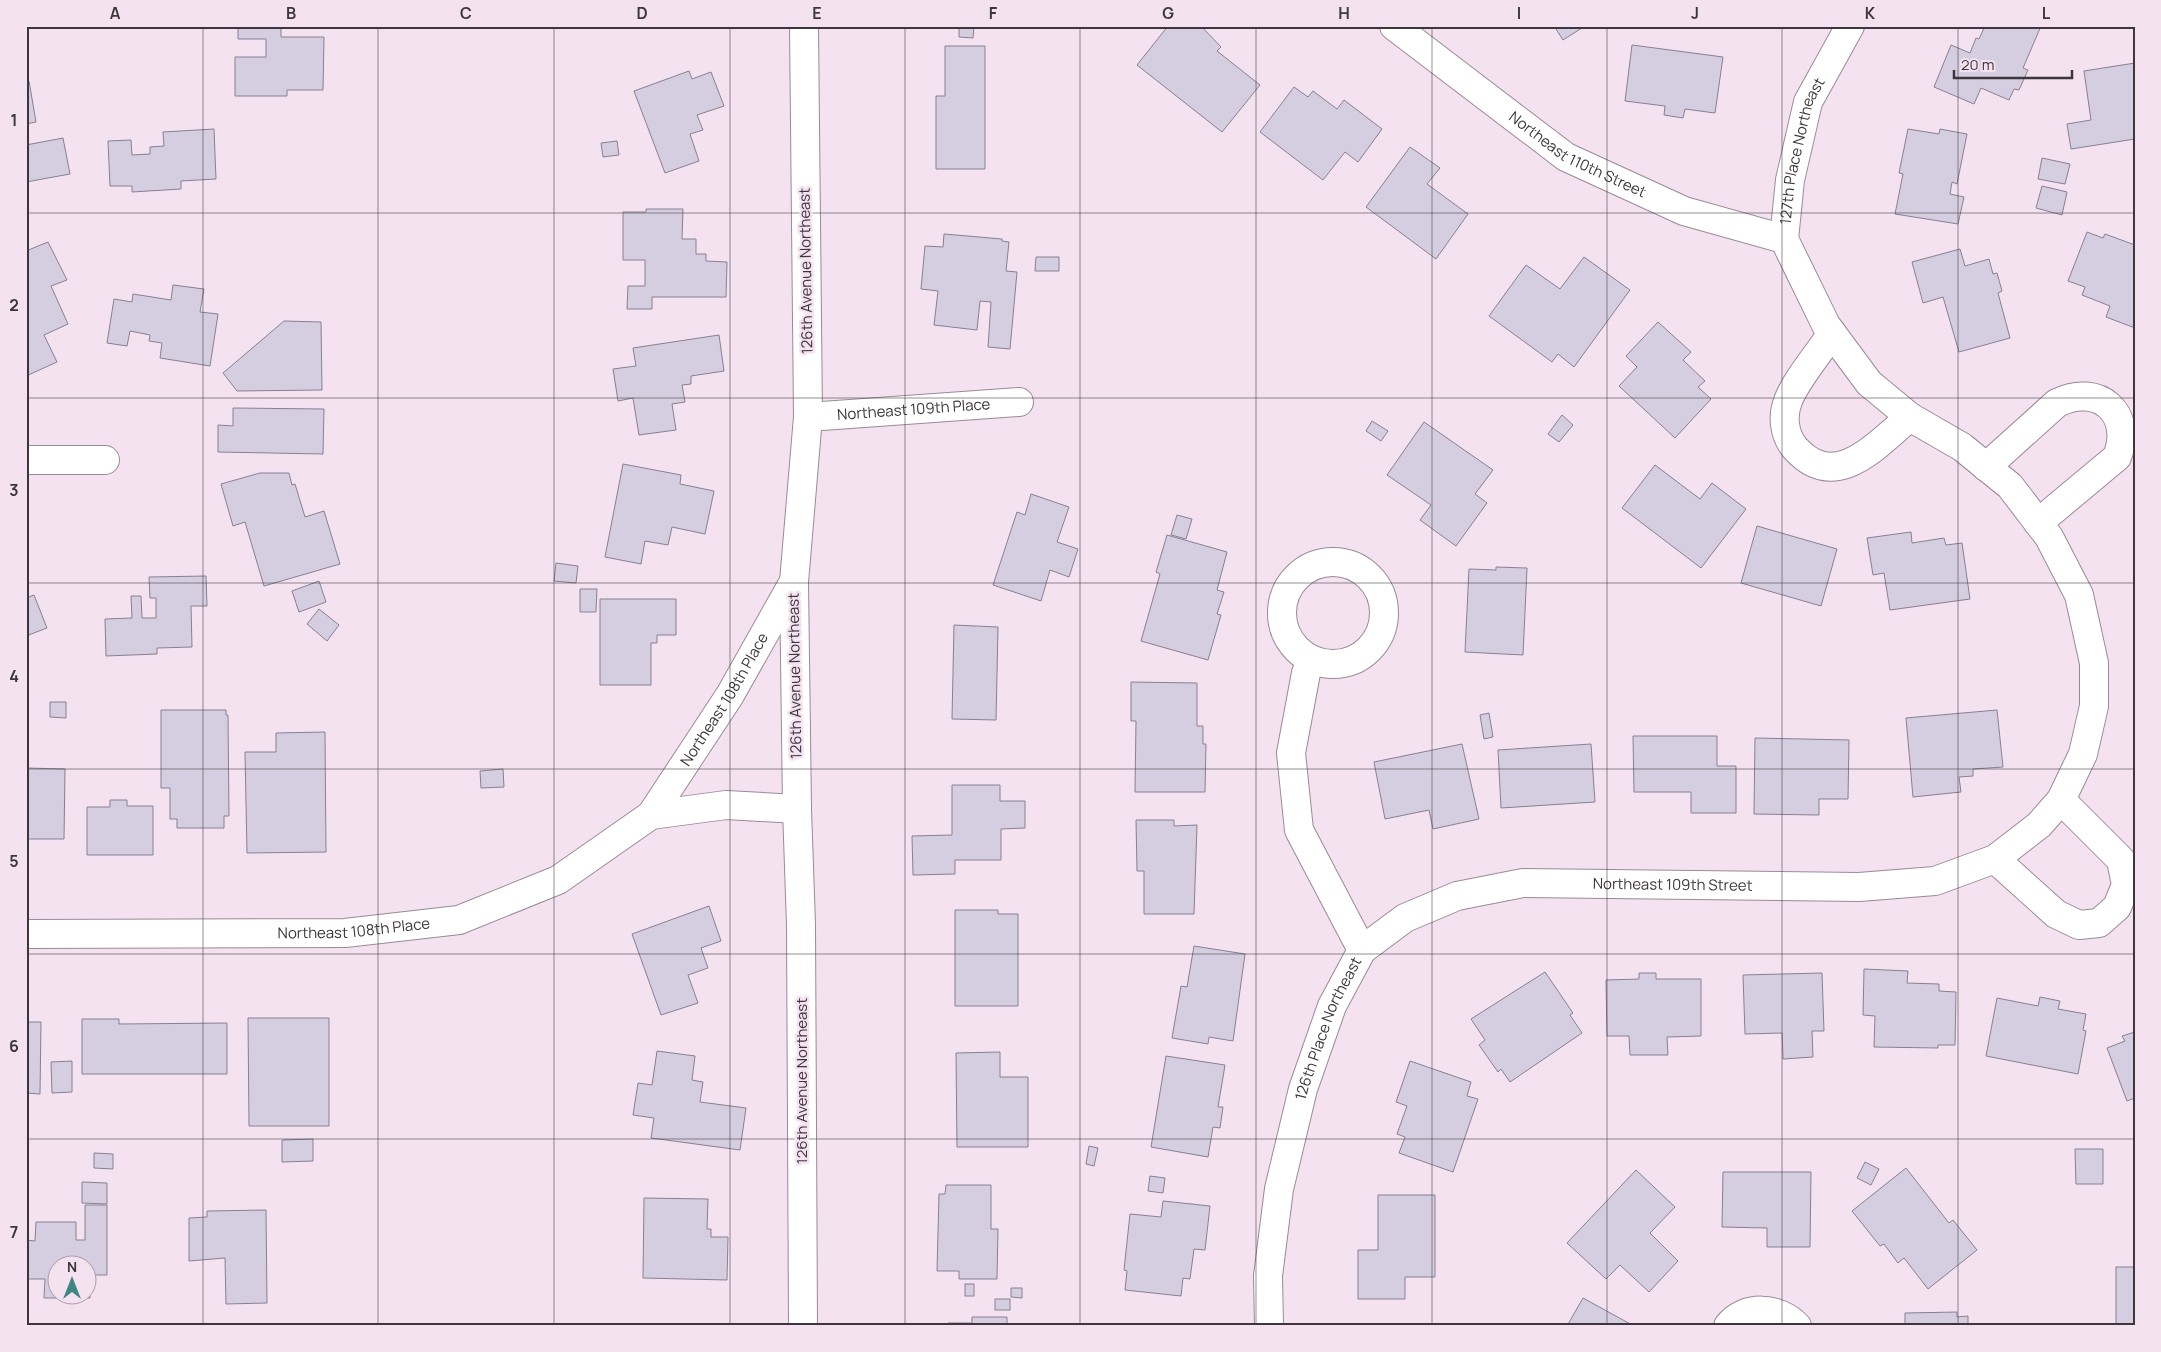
<svg xmlns="http://www.w3.org/2000/svg" width="2161" height="1352" font-family="Manrope,sans-serif">
<rect width="100%" height="100%" fill="#f4e2f0"/>
<!-- building -->
<g fill="#d5cee1" stroke="#888092" fill-rule="evenodd">
<polygon points="238,26 281,26 281,37 324,37 323,90 287,90 287,96 235,96 235,57 266,57 266,39 238,39"/>
<polygon points="959,26 974,26 973,38 959,37"/>
<polygon points="1168,26 1201,26 1221,47 1217,51 1260,85 1222,132 1137,65"/>
<polygon points="1554,26 1585,26 1563,40"/>
<polygon points="1985,26 2041,26 2023,68 2028,70 2019,90 2014,89 2009,100 1981,88 1974,104 1934,87 1951,45 1970,53 1976,38 1979,39"/>
<polygon points="1632,45 1723,57 1715,113 1685,109 1683,118 1664,115 1665,106 1625,101"/>
<polygon points="945,46 985,46 985,169 936,169 936,96 945,96"/>
<polygon points="2135,63 2135,139 2071,149 2067,124 2091,120 2084,71"/>
<polygon points="689,71 692,79 711,72 724,106 697,115 703,130 690,134 699,161 665,173 634,91"/>
<polygon points="29,81 36,122 26,124 26,82"/>
<polygon points="1294,87 1308,97 1313,91 1337,109 1344,100 1382,129 1358,162 1345,152 1323,180 1260,132"/>
<polygon points="214,129 216,179 181,181 181,189 132,192 132,186 110,186 108,141 131,140 132,155 150,154 150,147 164,146 163,132"/>
<polygon points="1908,129 1939,134 1940,129 1967,134 1957,184 1952,182 1950,194 1964,197 1958,224 1895,214 1903,174 1899,173"/>
<polygon points="63,138 70,174 26,182 26,145"/>
<polygon points="617,141 619,155 603,157 601,143"/>
<polygon points="1410,147 1440,168 1427,184 1468,214 1436,259 1366,207"/>
<polygon points="2042,158 2070,164 2065,184 2038,179"/>
<polygon points="2042,186 2067,192 2062,215 2036,208"/>
<polygon points="646,209 683,209 682,239 696,239 696,254 706,254 706,261 727,262 726,297 652,297 652,309 627,309 628,286 645,286 645,260 623,260 623,212 646,212"/>
<polygon points="2087,232 2103,238 2105,234 2135,245 2135,328 2106,317 2110,306 2082,295 2085,287 2068,281"/>
<polygon points="944,234 1002,239 1002,241 1009,242 1006,271 1017,272 1010,349 988,347 991,302 980,301 977,330 934,325 938,291 921,289 925,246 943,247"/>
<polygon points="48,242 67,280 51,286 68,324 44,335 57,362 26,376 26,251"/>
<polygon points="1960,249 1965,266 1989,259 1993,274 1997,273 2002,291 1998,293 2010,338 1959,352 1943,297 1923,303 1912,262"/>
<polygon points="1036,257 1059,257 1059,271 1035,271"/>
<polygon points="1584,257 1630,290 1574,367 1558,354 1552,362 1489,316 1526,265 1560,289"/>
<polygon points="173,285 204,289 200,312 218,314 210,366 160,358 162,343 149,341 150,335 130,331 127,346 107,343 114,299 132,302 133,294 171,300"/>
<polygon points="284,321 321,322 322,390 237,391 223,373"/>
<polygon points="1658,322 1691,352 1683,360 1705,381 1698,387 1711,399 1675,438 1619,386 1637,367 1626,356"/>
<polygon points="719,335 724,371 691,376 691,384 682,385 685,402 672,404 676,430 639,435 633,398 618,401 613,369 636,366 633,348"/>
<polygon points="233,408 324,409 323,454 218,452 218,425 233,426"/>
<polygon points="1562,415 1573,425 1559,442 1548,434"/>
<polygon points="1372,421 1388,431 1381,441 1366,431"/>
<polygon points="1424,422 1493,470 1475,494 1487,503 1456,546 1420,520 1431,505 1387,475"/>
<polygon points="623,464 681,475 680,484 714,491 705,534 672,527 668,545 645,541 641,564 605,557"/>
<polygon points="1655,465 1700,499 1712,483 1746,509 1701,568 1622,508"/>
<polygon points="260,473 289,473 292,485 295,484 305,517 324,511 340,564 264,586 245,522 233,526 221,484"/>
<polygon points="1031,494 1069,507 1057,542 1078,549 1069,577 1050,570 1041,601 993,585 1017,512 1025,515"/>
<polygon points="1177,515 1192,519 1186,539 1171,535"/>
<polygon points="1757,526 1837,549 1821,606 1741,583"/>
<polygon points="1911,532 1912,543 1944,538 1946,545 1962,543 1970,599 1890,610 1884,573 1873,575 1867,538"/>
<polygon points="1167,535 1227,552 1217,590 1224,592 1217,614 1221,615 1208,660 1141,641 1160,574 1156,572"/>
<polygon points="556,563 578,566 576,583 554,581"/>
<polygon points="1496,567 1527,568 1523,655 1465,652 1469,569 1496,570"/>
<polygon points="206,576 207,606 191,606 192,647 157,648 157,654 106,656 105,619 132,618 131,596 141,596 142,618 156,618 156,598 150,598 149,577"/>
<polygon points="319,581 326,602 299,612 292,591"/>
<polygon points="580,589 597,589 596,612 580,612"/>
<polygon points="34,595 47,628 26,636 26,598"/>
<polygon points="600,599 676,599 676,635 657,635 657,643 651,643 651,685 600,685"/>
<polygon points="319,609 339,625 327,641 307,624"/>
<polygon points="954,625 998,627 996,720 952,719"/>
<polygon points="1131,682 1197,683 1197,726 1203,726 1203,744 1206,744 1205,792 1135,792 1136,721 1131,721"/>
<polygon points="50,702 66,702 66,718 50,717"/>
<polygon points="161,710 226,710 226,715 228,715 229,816 224,816 224,828 177,828 177,819 170,819 170,788 161,788"/>
<polygon points="1997,710 2003,767 1973,769 1973,776 1959,777 1961,792 1913,797 1906,718"/>
<polygon points="1489,713 1493,737 1484,739 1480,715"/>
<polygon points="325,732 326,852 247,853 245,752 276,752 276,733"/>
<polygon points="1633,736 1717,736 1717,766 1736,766 1736,813 1691,813 1691,792 1634,792"/>
<polygon points="1755,738 1849,740 1848,799 1819,799 1819,815 1754,814"/>
<polygon points="1462,744 1479,819 1433,829 1429,810 1385,819 1374,762"/>
<polygon points="1591,744 1595,802 1501,808 1498,750"/>
<polygon points="26,756 27,768 65,769 64,839 26,839"/>
<polygon points="503,769 504,787 481,788 480,771"/>
<polygon points="952,785 1000,785 1000,801 1025,801 1025,828 1001,829 1001,860 955,860 955,874 913,875 912,836 952,835"/>
<polygon points="110,800 127,800 127,806 153,806 153,855 87,855 87,807 110,807"/>
<polygon points="1136,820 1174,820 1174,826 1197,825 1194,914 1144,914 1144,871 1137,871"/>
<polygon points="709,906 721,941 701,948 708,968 688,975 698,1003 661,1015 632,934"/>
<polygon points="955,910 998,910 998,914 1018,914 1018,1006 955,1006"/>
<polygon points="1194,946 1245,954 1233,1041 1209,1037 1208,1044 1172,1038 1181,986 1187,987"/>
<polygon points="1864,969 1908,971 1907,983 1939,984 1939,991 1956,992 1955,1045 1938,1045 1938,1048 1874,1047 1875,1016 1863,1015"/>
<polygon points="1545,972 1573,1013 1570,1015 1582,1033 1510,1082 1501,1069 1498,1072 1479,1045 1485,1040 1471,1019"/>
<polygon points="1639,973 1656,973 1656,979 1701,979 1701,1036 1667,1037 1668,1055 1630,1055 1629,1036 1607,1036 1606,980 1639,979"/>
<polygon points="1822,973 1824,1031 1812,1031 1813,1057 1783,1059 1782,1033 1745,1034 1743,975"/>
<polygon points="2040,997 2060,1001 2058,1009 2086,1014 2083,1030 2086,1031 2078,1074 1986,1056 1997,998 2038,1006"/>
<polygon points="248,1018 329,1018 329,1126 249,1126"/>
<polygon points="82,1019 119,1019 119,1024 227,1023 227,1074 82,1074"/>
<polygon points="26,1022 41,1022 40,1094 26,1093"/>
<polygon points="2135,1032 2135,1098 2127,1101 2107,1048 2125,1041 2122,1036"/>
<polygon points="657,1051 695,1056 692,1080 703,1082 700,1102 746,1108 740,1150 651,1138 654,1118 633,1115 638,1083 652,1085"/>
<polygon points="1000,1052 1000,1077 1028,1077 1028,1147 957,1147 956,1053"/>
<polygon points="1166,1056 1225,1065 1218,1107 1223,1107 1220,1128 1213,1127 1208,1157 1151,1147"/>
<polygon points="72,1061 72,1092 52,1093 51,1062"/>
<polygon points="1410,1061 1471,1082 1467,1096 1478,1099 1453,1172 1399,1153 1405,1137 1397,1134 1407,1106 1396,1102"/>
<polygon points="313,1139 313,1161 282,1162 282,1140"/>
<polygon points="1089,1146 1098,1148 1094,1166 1086,1164"/>
<polygon points="2075,1149 2103,1149 2103,1184 2076,1184"/>
<polygon points="94,1153 113,1154 113,1169 94,1168"/>
<polygon points="1865,1162 1879,1169 1871,1185 1857,1178"/>
<polygon points="1906,1168 1949,1223 1953,1220 1977,1250 1928,1289 1904,1258 1898,1263 1884,1244 1880,1246 1852,1211"/>
<polygon points="1636,1170 1675,1207 1650,1233 1678,1261 1649,1292 1620,1265 1606,1279 1567,1243"/>
<polygon points="1723,1172 1811,1172 1810,1247 1767,1247 1767,1228 1722,1227"/>
<polygon points="1150,1176 1165,1178 1163,1193 1148,1191"/>
<polygon points="82,1182 107,1183 107,1204 82,1203"/>
<polygon points="946,1185 991,1185 991,1229 998,1229 997,1279 959,1279 959,1271 937,1271 939,1194 945,1194"/>
<polygon points="1378,1195 1435,1195 1435,1277 1405,1277 1405,1299 1358,1299 1358,1250 1378,1250"/>
<polygon points="644,1198 708,1199 707,1229 711,1229 711,1237 728,1237 727,1280 643,1278"/>
<polygon points="1163,1201 1210,1206 1205,1250 1194,1249 1190,1279 1183,1278 1181,1296 1125,1290 1127,1271 1124,1270 1130,1214 1161,1217"/>
<path d="M 85,1205 L 107,1205 L 107,1275 L 90,1275 L 90,1298 L 44,1298 L 45,1279 L 26,1279 L 26,1240 L 35,1241 L 36,1222 L 76,1222 L 76,1240 L 85,1240 ZM 58,1264 L 88,1264 L 88,1294 L 58,1294 Z"/>
<polygon points="266,1210 267,1303 226,1304 225,1258 189,1261 189,1218 207,1217 207,1211"/>
<rect x="2116" y="1267" width="19" height="59"/>
<rect x="965" y="1284" width="9" height="12"/>
<polygon points="1011,1288 1022,1288 1022,1298 1011,1297"/>
<polygon points="1583,1298 1634,1326 1567,1326"/>
<rect x="995" y="1299" width="15" height="11"/>
<polygon points="1957,1312 1957,1317 1968,1316 1968,1326 1905,1326 1905,1313"/>
<polygon points="972,1317 1007,1317 1007,1326 948,1326 948,1323 972,1323"/>
</g>
<g fill="none" stroke-linecap="round" stroke-linejoin="round">
<!-- minor casing -->
<g stroke="#9a8a97" stroke-width="30">
<g id="minor">
<path id="s1" d="M 1394,26 L 1566,157 L 1684,211 L 1784,239"/>
<path d="M 1832,333 C 1820,352 1795,381 1788,401 C 1782,416 1784,435 1795,448 C 1836,494 1877,444 1910,417"/>
<path id="s2" d="M 808,417 L 1019,402"/>
<polyline points="26,460 105,460"/>
<path d="M 1986,467 L 2057,403 C 2099,382 2134,414 2117,457 L 2038,523"/>
<circle cx="1333" cy="613" r="51"/>
<polyline points="1311,660 1306,673 1291,753 1299,830 1362,950"/>
<polyline points="651,815 726,805 797,809"/>
<polyline points="1995,859 2056,914 2079,925 2099,923 2117,907 2126,885 2121,860 2061,800"/>
<path id="s3" d="M 26,934 L 345,933 L 459,920 L 558,880 L 651,815 L 730,695 L 793,583"/>
<polyline points="803,1326 801,925 797,809 794,582 808,417 804,26"/>
<path id="s4" d="M 1269,1326 L 1268,1276 L 1279,1189 L 1303,1089 L 1332,1006 L 1362,950 L 1405,918 L 1457,896 L 1523,883 L 1859,887 L 1935,881 L 1995,859 L 2039,825 L 2061,800 L 2083,754 L 2094,706 L 2094,663 L 2079,595 L 2049,537 L 2010,486 L 1962,447 L 1910,417 L 1869,383 L 1826,325 L 1784,239 L 1790,180 L 1808,102 L 1850,26"/>
<path d="M 1728,1326 C 1745,1304 1779,1307 1797,1326"/>
</g>
</g>
<!-- minor -->
<use href="#minor" stroke="#fff" stroke-width="28"/>
</g>
<!-- grid -->
<path fill="none" stroke="#3d363c" stroke-width="1" stroke-opacity="0.55" d="M 203,26 L 203,1326M 378,26 L 378,1326M 554,26 L 554,1326M 730,26 L 730,1326M 905,26 L 905,1326M 1080,26 L 1080,1326M 1256,26 L 1256,1326M 1432,26 L 1432,1326M 1607,26 L 1607,1326M 1782,26 L 1782,1326M 1958,26 L 1958,1326M 26,213 L 2135,213M 26,398 L 2135,398M 26,583 L 2135,583M 26,769 L 2135,769M 26,954 L 2135,954M 26,1139 L 2135,1139"/>
<g text-anchor="middle" stroke-width="5" stroke-linejoin="round" paint-order="stroke">
<!-- street labels -->
<g font-size="15" fill="#3d363c" stroke="#f4e2f0">
<text dy="5" stroke="none"><textPath href="#s4" startOffset="1910">127th Place Northeast</textPath></text>
<text dy="5" stroke="none"><textPath href="#s1" startOffset="225">Northeast 110th Street</textPath></text>
<text transform="translate(806 271) rotate(-91)" y="5">126th Avenue Northeast</text>
<text dy="5" stroke="none"><textPath href="#s2" startOffset="106">Northeast 109th Place</textPath></text>
<text transform="translate(795 676) rotate(-91)" y="5">126th Avenue Northeast</text>
<text dy="5" stroke="none"><textPath href="#s3" startOffset="791">Northeast 108th Place</textPath></text>
<text dy="5" stroke="none"><textPath href="#s4" startOffset="719">Northeast 109th Street</textPath></text>
<text dy="5" stroke="none"><textPath href="#s3" startOffset="328">Northeast 108th Place</textPath></text>
<text dy="5" stroke="none"><textPath href="#s4" startOffset="306">126th Place Northeast</textPath></text>
<text transform="translate(802 1081) rotate(-90)" y="5">126th Avenue Northeast</text>
</g>
</g>
<!-- border -->
<rect width="2161" height="1352" fill="none" stroke="#f4e2f0" stroke-width="55"/>
<!-- north arrow -->
<g transform="translate(72 1280)"><circle r="24" fill="#f4e2f0" stroke="#ab9da8"/>
<path d="M0-4L9 19L0 12L-9 19Z" fill="#3f8785"/>
<text y="-8" font-size="14" font-weight="bold" text-anchor="middle" fill="#3d363c">N</text>
</g>
<!-- scale -->
<path d="M1954 70v8h118v-8" fill="none" stroke="#3d363c" stroke-width="2.5"/>
<text x="1961" y="70" font-size="15" fill="#3d363c" stroke="#f4e2f0" stroke-width="4" paint-order="stroke">20 m</text>
<rect x="28" y="28" width="2106" height="1296" fill="none" stroke="#3d363c" stroke-width="2"/>
<g font-size="16" text-anchor="middle" font-weight="bold" fill="#3d363c">
<text x="115" y="19">A</text>
<text x="291" y="19">B</text>
<text x="466" y="19">C</text>
<text x="642" y="19">D</text>
<text x="817" y="19">E</text>
<text x="993" y="19">F</text>
<text x="1168" y="19">G</text>
<text x="1344" y="19">H</text>
<text x="1519" y="19">I</text>
<text x="1695" y="19">J</text>
<text x="1870" y="19">K</text>
<text x="2046" y="19">L</text>
<text x="14" y="126">1</text>
<text x="14" y="311">2</text>
<text x="14" y="496">3</text>
<text x="14" y="682">4</text>
<text x="14" y="867">5</text>
<text x="14" y="1052">6</text>
<text x="14" y="1238">7</text>
</g>
</svg>
